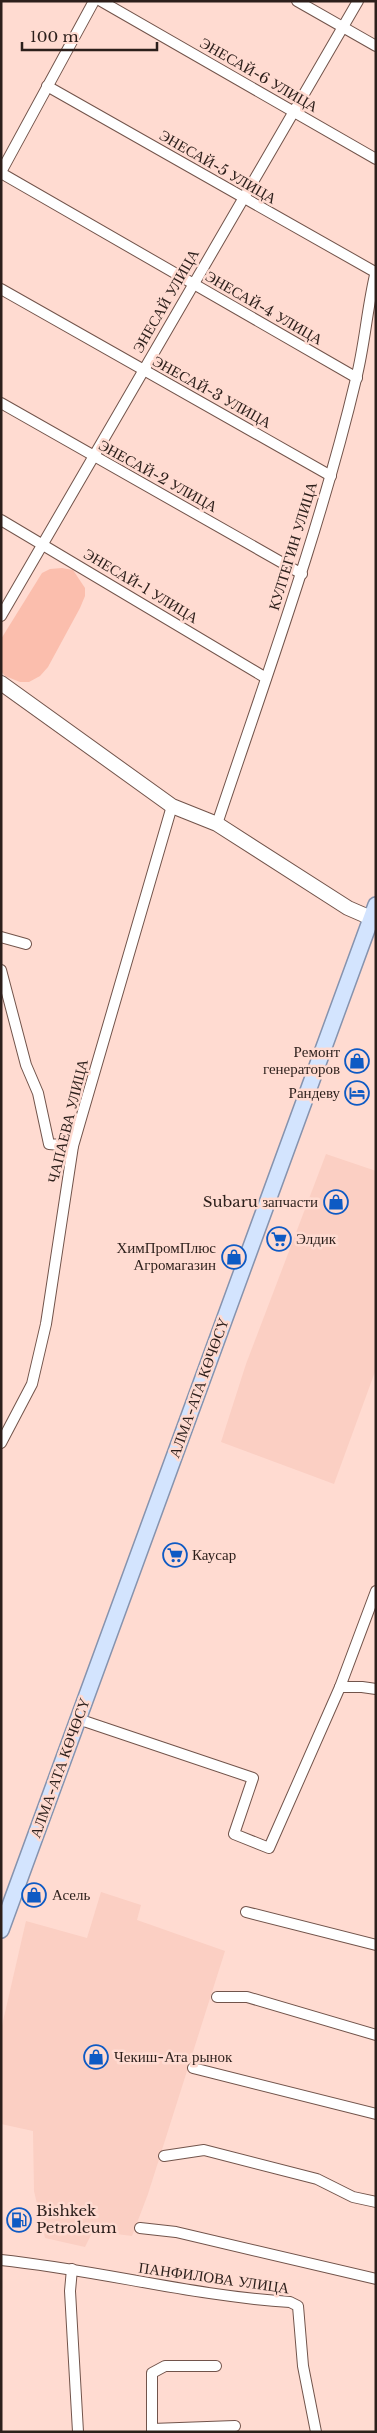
<svg xmlns="http://www.w3.org/2000/svg" width="377" height="2433" font-family="'Libre Baskerville',serif">
<rect width="100%" height="100%" fill="#ffdbd1"/>
<!-- built -->
<g fill="#fbcfc3">
<polygon points="326,1154 376,1171 376,1369 334,1484 221,1442 246,1364"/>
<polygon points="101,1892 141,1905 137,1920 225,1951 148,2194 132,2236 93,2231 85,2247 45,2238 34,2191 33,2131 1,2124 1,2030 26,1921 87,1938"/>
</g>
<!-- green -->
<polygon fill="#fbbead" points="62,568 73,570 85,588 85,596 80,608 48,667 40,676 29,682 20,682 5,676 1,671 1,639 42,573 50,569"/>
<g fill="none" stroke-linecap="round" stroke-linejoin="round">
<!-- street casing -->
<g stroke="#72544b" stroke-width="12">
<g id="street">
<polyline points="101,1 376,159"/>
<polyline points="297,1 376,46"/>
<polyline points="47,86 375,272"/>
<polyline points="1,172 94,1"/>
<polyline points="1,173 357,378"/>
<polyline points="1,289 331,476"/>
<polyline points="1,403 302,574"/>
<polyline points="1,520 266,678"/>
<polyline points="1,616 358,1"/>
<path d="M 217,824 C 266,677 320,530 356,379 C 365,344 367,307 376,271"/>
<polyline points="1,937 26,944"/>
<polyline points="1,970 26,1065 38,1093 49,1144 73,1146"/>
<polyline points="1,1443 32,1384 46,1324 73,1146 172,806"/>
<polyline points="340,1687 362,1687 376,1689"/>
<polyline points="78,1719 253,1778 234,1834 269,1848 340,1687 376,1591"/>
<polyline points="246,1912 376,1945"/>
<polyline points="217,1997 247,1997 376,2035"/>
<polyline points="193,2068 376,2114"/>
<polyline points="164,2156 204,2150 317,2179 353,2197 376,2202"/>
<polyline points="140,2228 176,2232 376,2279"/>
<path d="M 1,2260 C 98,2270 193,2296 290,2302 L 298,2306 L 303,2366 L 316,2432"/>
<polyline points="72,2269 70,2291 78,2432"/>
<polyline points="152,2429 235,2426"/>
<polyline points="152,2432 152,2373 165,2366 216,2366"/>
</g>
</g>
<!-- secondary casing -->
<g stroke="#72544b" stroke-width="16">
<polyline id="secondary" points="1,683 172,806 217,824 348,908 371,918"/>
</g>
<!-- primary casing -->
<g stroke="#8693ae" stroke-width="18">
<polyline id="primary" points="1,1930 376,905"/>
</g>
<!-- street -->
<use href="#street" stroke="#fff" stroke-width="10"/>
<!-- secondary -->
<use href="#secondary" stroke="#fff" stroke-width="14"/>
<!-- primary -->
<use href="#primary" stroke="#d3e4fe" stroke-width="15"/>
</g>
<!-- icons -->
<defs>
<g id="shop-ring" transform="scale(1.25)"><circle r="9.5" fill="#ffdbd1" stroke="#0e5ac4" stroke-width="1.5"/><path d="M-5-2.5h2.3a2.7 3.5 0 0 1 5.4 0H5L5.5 6h-11ZM-1.5-2.5h3a1.5 2.3 0 0 0-3 0Z" fill="#0e5ac4"/></g>
<g id="hotel-ring" transform="scale(1.25)"><circle r="9.5" fill="#ffdbd1" stroke="#0e5ac4" stroke-width="1.5"/><path d="M-6-4.5h1.5V1H6V5H4.5V3h-9V5H-6ZM-4 0a1.8 1.8 0 1 1 3.6 0ZM.5 0V-2.5h3Q6-2.5 6 0Z" fill="#0e5ac4"/></g>
<g id="supermarket-ring" transform="scale(1.25)"><circle r="9.5" fill="#ffdbd1" stroke="#0e5ac4" stroke-width="1.5"/><path d="M-6-5.5h2.5l.6 2H6L4.5 2H-2.5L-4.4-4H-6ZM-1.5 3.2a1.3 1.3 0 1 0 .1 0ZM3 3.2a1.3 1.3 0 1 0 .1 0Z" fill="#0e5ac4"/></g>
<g id="fuel-ring" transform="scale(1.25)"><circle r="9.5" fill="#ffdbd1" stroke="#0e5ac4" stroke-width="1.5"/><path d="M-5.5-6h7V0h2V4h1.3V-2.5L3-4.5l.8-.8L6-3V5H2.5V1h-1V6h-7ZM-4.2-4.7v3.2H.2V-4.7Z" fill="#0e5ac4"/></g>
</defs>
<g fill-rule="evenodd">
<use href="#shop-ring" x="357" y="1061"/>
<use href="#hotel-ring" x="357" y="1093"/>
<use href="#shop-ring" x="336" y="1202"/>
<use href="#supermarket-ring" x="279" y="1239"/>
<use href="#shop-ring" x="234" y="1257"/>
<use href="#supermarket-ring" x="175" y="1555"/>
<use href="#shop-ring" x="34" y="1895"/>
<use href="#shop-ring" x="96" y="2057"/>
<use href="#fuel-ring" x="19" y="2220"/>
</g>
<g text-anchor="middle" stroke-width="5" stroke-linejoin="round" paint-order="stroke">
<!-- street labels -->
<g font-size="15" fill="#2c1f1b" stroke="#ffdbd1">
<text transform="translate(259 75) rotate(30)" y="5">ЭНЕСАЙ-6 УЛИЦА</text>
<text transform="translate(218 167) rotate(30)" y="5">ЭНЕСАЙ-5 УЛИЦА</text>
<text transform="translate(166 301) rotate(-60)" y="5">ЭНЕСАЙ УЛИЦА</text>
<text transform="translate(264 308) rotate(30)" y="5">ЭНЕСАЙ-4 УЛИЦА</text>
<text transform="translate(212 392) rotate(29)" y="5">ЭНЕСАЙ-3 УЛИЦА</text>
<text transform="translate(158 476) rotate(29)" y="5">ЭНЕСАЙ-2 УЛИЦА</text>
<text transform="translate(293 546) rotate(-73)" y="5">КУЛТЕГИН УЛИЦА</text>
<text transform="translate(141 586) rotate(31)" y="5">ЭНЕСАЙ-1 УЛИЦА</text>
<text transform="translate(68 1121) rotate(-76)" y="5">ЧАПАЕВА УЛИЦА</text>
<text transform="translate(199 1388) rotate(-70)" y="5">АЛМА-АТА КӨЧӨСҮ</text>
<text transform="translate(60 1768) rotate(-70)" y="5">АЛМА-АТА КӨЧӨСҮ</text>
<text transform="translate(214 2278) rotate(8)" y="5">ПАНФИЛОВА УЛИЦА</text>
</g>
<!-- poi labels -->
<g font-size="15" fill="#2c1f1b" stroke="#ffdbd1" text-anchor="start">
<text x="340" y="1057" text-anchor="end">Ремонт<tspan x="340" dy="17">генераторов</tspan></text>
<text x="340" y="1098" text-anchor="end">Рандеву</text>
<text x="318" y="1207" text-anchor="end">Subaru запчасти</text>
<text x="296" y="1244">Элдик</text>
<text x="216" y="1253" text-anchor="end">ХимПромПлюс<tspan x="216" dy="17">Агромагазин</tspan></text>
<text x="192" y="1560">Каусар</text>
<text x="52" y="1900">Асель</text>
<text x="114" y="2062">Чекиш-Ата рынок</text>
<text x="36" y="2216">Bishkek<tspan x="36" dy="17">Petroleum</tspan></text>
</g>
</g>
<!-- border -->
<rect width="377" height="2433" fill="none" stroke="#2c1f1b" stroke-width="5"/>
<!-- scale -->
<path d="M22 42v8h135v-8" fill="none" stroke="#2c1f1b" stroke-width="2.5"/>
<text x="30" y="42" font-size="15" fill="#2c1f1b" stroke="#ffdbd1" stroke-width="4" paint-order="stroke">100 m</text>
</svg>
